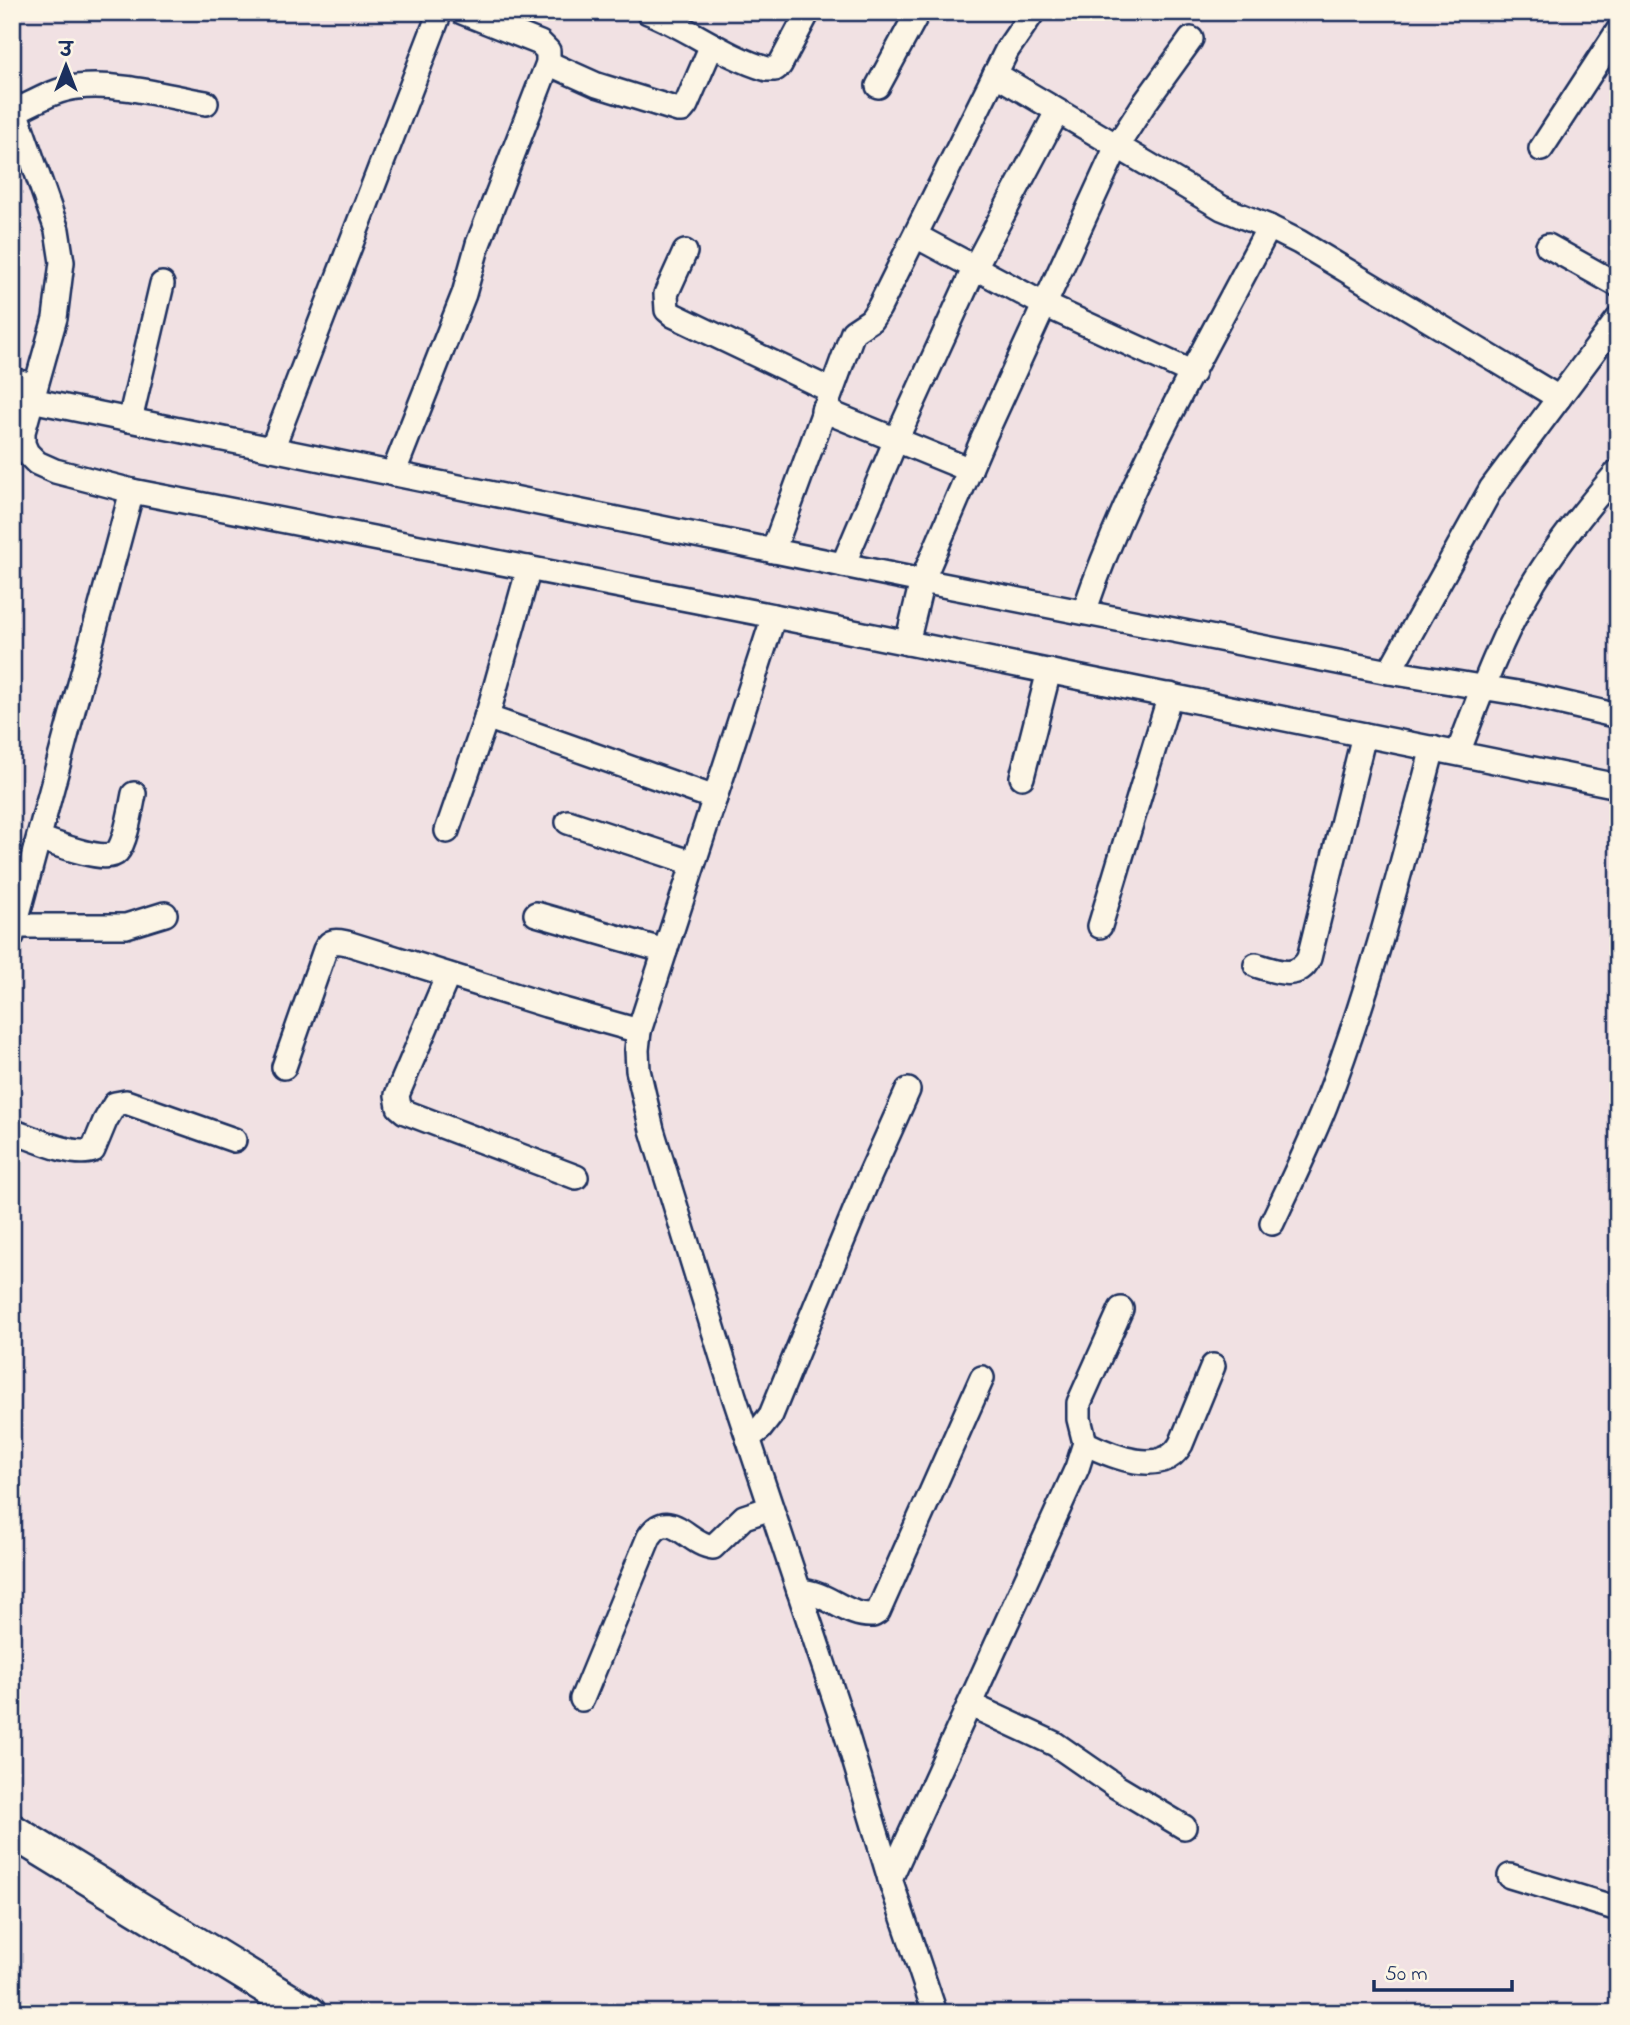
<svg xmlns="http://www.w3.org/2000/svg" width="1630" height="2025" font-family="'Indie Flower','Playpen Sans Deva',sans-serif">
<rect width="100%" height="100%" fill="#f1e1e3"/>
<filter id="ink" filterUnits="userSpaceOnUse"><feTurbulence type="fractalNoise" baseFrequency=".0143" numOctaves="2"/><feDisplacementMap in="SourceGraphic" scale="14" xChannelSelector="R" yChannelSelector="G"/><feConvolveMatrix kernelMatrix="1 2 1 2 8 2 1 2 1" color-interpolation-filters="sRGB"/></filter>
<g filter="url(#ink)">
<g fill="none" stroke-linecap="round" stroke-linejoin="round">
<!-- minor casing -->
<g stroke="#1b2f5e" stroke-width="28">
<g id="minor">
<path d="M 648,12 C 689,28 725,57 767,69 L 775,69 L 780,65 L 808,12"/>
<polyline points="548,63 597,85 678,110 682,110 686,105 712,45"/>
<polyline points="995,74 1222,208 1269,227 1299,242 1559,398"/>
<polyline points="878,86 918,12"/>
<polyline points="12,102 57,230 62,262 55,318 23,432 23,444 27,453 37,463 55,471 132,491 774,616 1618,786"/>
<path d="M 16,111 C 35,102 56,89 77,87 C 119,82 165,96 206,103"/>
<polyline points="1541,149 1618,31"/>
<polyline points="916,236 1045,305 1193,373"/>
<polyline points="1548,246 1618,285"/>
<polyline points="685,252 666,294 667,310 673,315 830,390"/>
<polyline points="12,380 35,386"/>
<polyline points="31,400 922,581 1389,672 1524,694 1618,716"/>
<polyline points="823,410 970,470"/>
<polyline points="130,420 162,284"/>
<polyline points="272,449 440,12"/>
<polyline points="393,474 464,294 478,244 548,63 548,51 540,43 462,12"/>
<polyline points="773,551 853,332 871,320 879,308 1007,50 1033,12"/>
<polyline points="843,565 896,440 975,267 1057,112"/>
<path d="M 1084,612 C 1130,477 1203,353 1269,227"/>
<polyline points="774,616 639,1031 637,1050 638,1070 652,1130 734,1396 844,1726 890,1879 935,2013"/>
<polyline points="907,643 922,581 983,439 1117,146 1144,104 1191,39"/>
<polyline points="1389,672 1491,489 1618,319"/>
<polyline points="486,717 715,798"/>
<path d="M 1458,753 C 1480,695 1501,636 1534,582 C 1558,543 1588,506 1618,471"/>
<polyline points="1022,777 1049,671"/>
<polyline points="568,822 693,863"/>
<polyline points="447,831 489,710 529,568"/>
<path d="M 39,838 C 53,843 107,864 117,852 C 126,842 131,808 134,794"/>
<polyline points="536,914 665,951"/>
<polyline points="15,926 126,926 165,914"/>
<polyline points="1100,926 1170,695"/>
<polyline points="12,936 132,491"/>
<path d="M 1256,965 C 1275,971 1298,981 1309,958 L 1364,735"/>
<polyline points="448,975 397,1095 399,1107 405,1112 576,1177"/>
<path d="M 284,1067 L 325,950 C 330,939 337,941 347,943 L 546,1005 L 639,1031"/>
<path d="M 12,1131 C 32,1138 74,1158 93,1150 L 105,1121 L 115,1104 L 126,1102 L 234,1140"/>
<path d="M 1272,1223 C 1290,1185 1309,1146 1325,1106 C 1370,990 1401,868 1433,748"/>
<polyline points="748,1438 760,1429 771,1415 865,1186 908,1090"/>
<path d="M 1085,1443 C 1111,1456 1163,1478 1181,1444 L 1213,1366"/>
<path d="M 799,1591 C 828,1592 846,1617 873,1615 L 878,1612 L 982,1378"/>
<path d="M 582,1699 L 649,1537 C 670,1505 688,1545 713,1547 L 744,1517 L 771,1508"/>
<polyline points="971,1705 1055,1744 1117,1787 1184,1827"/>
<polyline points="1510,1876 1618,1909"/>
<polyline points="890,1879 1077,1468 1085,1443 1079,1419 1079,1403 1121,1309"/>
</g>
</g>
<!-- highway casing -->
<g stroke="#1b2f5e" stroke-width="38">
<polyline id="highway" points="12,1831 309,2013"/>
</g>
<!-- minor -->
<use href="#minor" stroke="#fcf5e5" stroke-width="23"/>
<!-- highway -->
<use href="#highway" stroke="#fcf5e5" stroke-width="33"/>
</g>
</g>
<!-- margin -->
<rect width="1630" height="2025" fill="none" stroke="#fcf5e5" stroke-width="42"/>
<rect x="21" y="21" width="1588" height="1983" fill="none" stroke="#1b2f5e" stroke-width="2.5" filter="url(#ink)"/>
<!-- north arrow -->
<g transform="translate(66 66)" stroke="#fcf5e5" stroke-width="5" paint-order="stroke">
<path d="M0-5L12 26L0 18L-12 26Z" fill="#1b2f5e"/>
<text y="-10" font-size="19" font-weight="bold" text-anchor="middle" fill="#1b2f5e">उ</text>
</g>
<!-- scale -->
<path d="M1374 1980v10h138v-10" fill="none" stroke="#1b2f5e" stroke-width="3.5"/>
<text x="1385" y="1980" font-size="21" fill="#1b2f5e" stroke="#fcf5e5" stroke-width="5" paint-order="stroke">50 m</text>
</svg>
